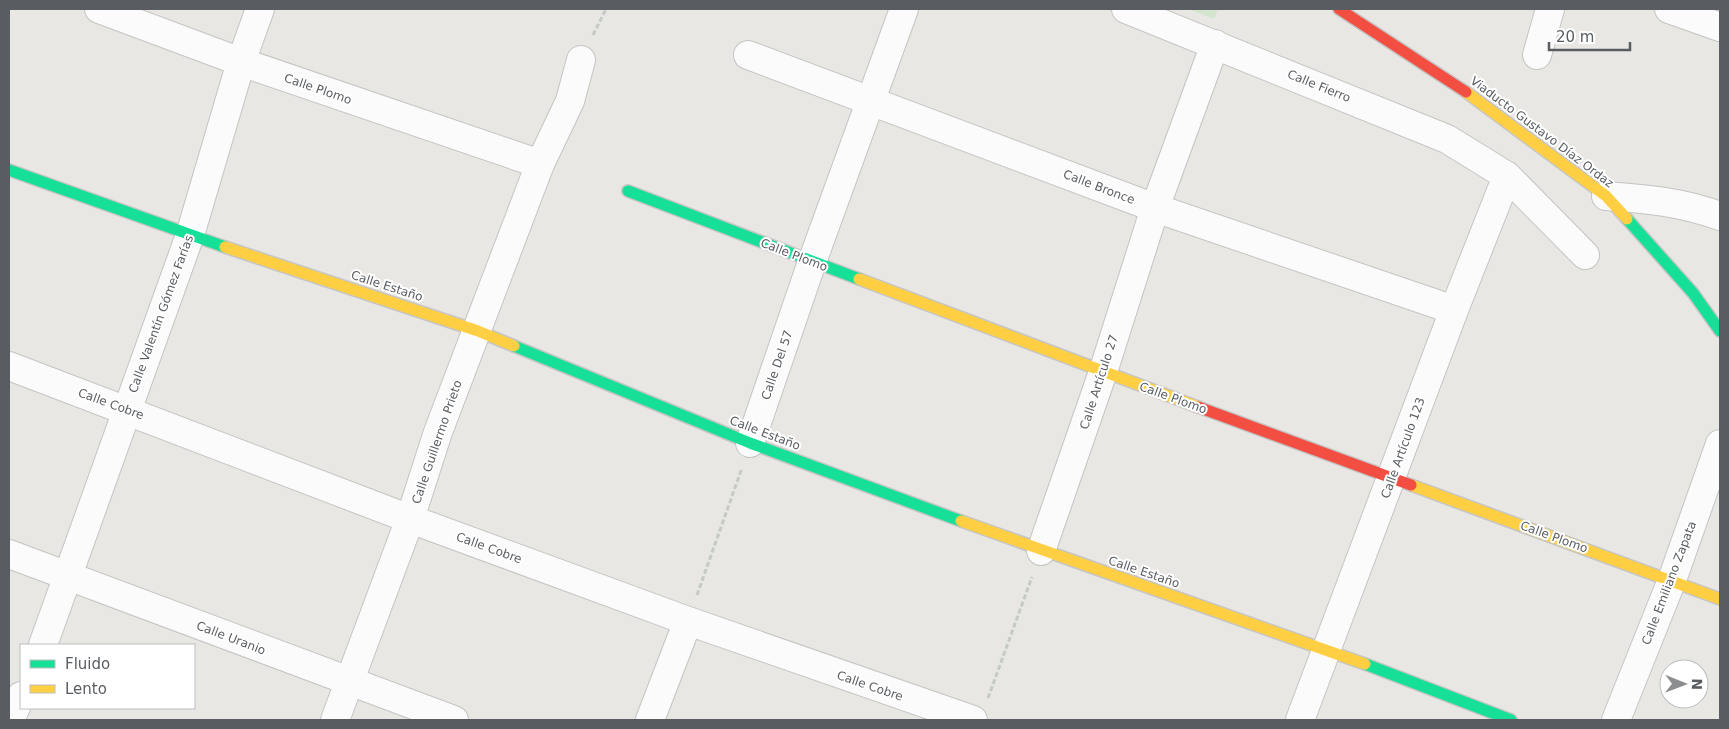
<svg xmlns="http://www.w3.org/2000/svg" width="1729" height="729" font-family="'DejaVu Sans',sans-serif">
<rect width="100%" height="100%" fill="#e9e7e3"/>
<!-- green -->
<polygon fill="#d3e5ce" points="1188,9 1218,9 1214,19"/>
<g fill="none" stroke-linecap="round" stroke-linejoin="round">
<!-- street casing -->
<g stroke="#c4c4c3" stroke-width="30">
<g id="street">
<polyline points="99,9 241,62 540,164"/>
<polyline points="1126,9 1447,139 1507,176 1585,255"/>
<polyline points="1669,9 1720,27"/>
<polyline points="748,55 1155,208 1454,310"/>
<polyline points="1537,55 1550,9"/>
<path d="M 1606,196 C 1648,199 1681,202 1720,216"/>
<polyline points="9,366 410,519 688,621 973,720"/>
<polyline points="750,443 812,262 904,9"/>
<polyline points="1041,551 1103,372 1155,208 1215,44"/>
<polyline points="9,554 454,720"/>
<polyline points="43,645 190,235 241,62 260,9"/>
<polyline points="10,720 21,696"/>
<polyline points="335,720 410,519 438,432 540,164 570,101 581,60"/>
<polyline points="650,720 688,621"/>
<polyline points="1300,720 1454,310 1507,176"/>
<polyline points="1616,720 1672,580 1720,444"/>
</g>
</g>
<!-- fast casing -->
<g stroke="#c5c5c5" stroke-width="14">
<g id="fast">
<polyline points="9,170 225,247"/>
<polyline points="628,191 859,279"/>
<polyline points="1627,219 1693,293 1720,331"/>
<polyline points="514,346 750,443 961,521"/>
<polyline points="1365,664 1511,720"/>
</g>
</g>
<!-- slow casing -->
<g stroke="#c5c5c5" stroke-width="14">
<g id="slow">
<polyline points="1466,92 1606,196 1627,219"/>
<polyline points="225,247 478,331 514,346"/>
<polyline points="859,279 1198,407"/>
<polyline points="1411,485 1720,599"/>
<polyline points="961,521 1365,664"/>
</g>
</g>
<!-- jam casing -->
<g stroke="#c5c5c5" stroke-width="14">
<g id="jam">
<polyline points="1339,9 1466,92"/>
<polyline points="1198,407 1411,485"/>
</g>
</g>
<!-- path -->
<g stroke="#c5cac7" stroke-width="3" stroke-dasharray="5 2.5" stroke-linecap="butt">
<polyline points="593,35 606,9"/>
<polyline points="697,595 742,468"/>
<polyline points="988,698 1032,577"/>
</g>
<!-- street -->
<use href="#street" stroke="#fcfbfb" stroke-width="28"/>
<!-- fast -->
<use href="#fast" stroke="#16e098" stroke-width="11"/>
<!-- slow -->
<use href="#slow" stroke="#ffcf43" stroke-width="11"/>
<!-- jam -->
<use href="#jam" stroke="#f24e42" stroke-width="11"/>
</g>
<g text-anchor="middle" stroke-width="4" stroke-linejoin="round" paint-order="stroke">
<!-- street labels -->
<g font-size="12" fill="#595d61" stroke="#fff">
<text transform="translate(1319 86) rotate(22)" y="4">Calle Fierro</text>
<text transform="translate(318 89) rotate(19)" y="4">Calle Plomo</text>
<text transform="translate(1542 132) rotate(37)" y="4">Viaducto Gustavo Díaz Ordaz</text>
<text transform="translate(1099 187) rotate(21)" y="4">Calle Bronce</text>
<text transform="translate(794 255) rotate(21)" y="4">Calle Plomo</text>
<text transform="translate(387 286) rotate(18)" y="4">Calle Estaño</text>
<text transform="translate(161 314) rotate(-70)" y="4">Calle Valentín Gómez Farías</text>
<text transform="translate(777 365) rotate(-71)" y="4">Calle Del 57</text>
<text transform="translate(1099 382) rotate(-72)" y="4">Calle Artículo 27</text>
<text transform="translate(1173 398) rotate(20)" y="4">Calle Plomo</text>
<text transform="translate(111 404) rotate(20)" y="4">Calle Cobre</text>
<text transform="translate(765 433) rotate(21)" y="4">Calle Estaño</text>
<text transform="translate(437 442) rotate(-71)" y="4">Calle Guillermo Prieto</text>
<text transform="translate(1403 448) rotate(-70)" y="4">Calle Artículo 123</text>
<text transform="translate(1554 537) rotate(20)" y="4">Calle Plomo</text>
<text transform="translate(489 548) rotate(20)" y="4">Calle Cobre</text>
<text transform="translate(1144 572) rotate(19)" y="4">Calle Estaño</text>
<text transform="translate(1669 583) rotate(-69)" y="4">Calle Emiliano Zapata</text>
<text transform="translate(231 638) rotate(21)" y="4">Calle Uranio</text>
<text transform="translate(870 686) rotate(19)" y="4">Calle Cobre</text>
</g>
</g>
<!-- border -->
<rect width="1729" height="729" fill="none" stroke="#595d61" stroke-width="20"/>
<!-- legend -->
<rect x="20" y="644" width="175" height="65" fill="#ffffff" stroke="#bdbec0"/>
<rect x="30" y="660" width="25" height="8" fill="#16e098" stroke="#bdbec0"/>
<text x="65" y="669" font-size="15" fill="#595d61">Fluido</text>
<rect x="30" y="685" width="25" height="8" fill="#ffcf43" stroke="#bdbec0"/>
<text x="65" y="694" font-size="15" fill="#595d61">Lento</text>
<!-- north arrow -->
<g transform="translate(1684 684) rotate(91)"><circle r="24" fill="#ffffff" stroke="#bdbec0"/>
<path d="M0-4L9 19L0 12L-9 19Z" fill="#8b8d8e"/>
<text y="-8" font-size="14" font-weight="bold" text-anchor="middle" fill="#595d61">N</text>
</g>
<!-- scale -->
<path d="M1549 42v8h81v-8" fill="none" stroke="#595d61" stroke-width="2.5"/>
<text x="1556" y="42" font-size="15" fill="#595d61" stroke="#ffffff" stroke-width="4" paint-order="stroke">20 m</text>
</svg>
